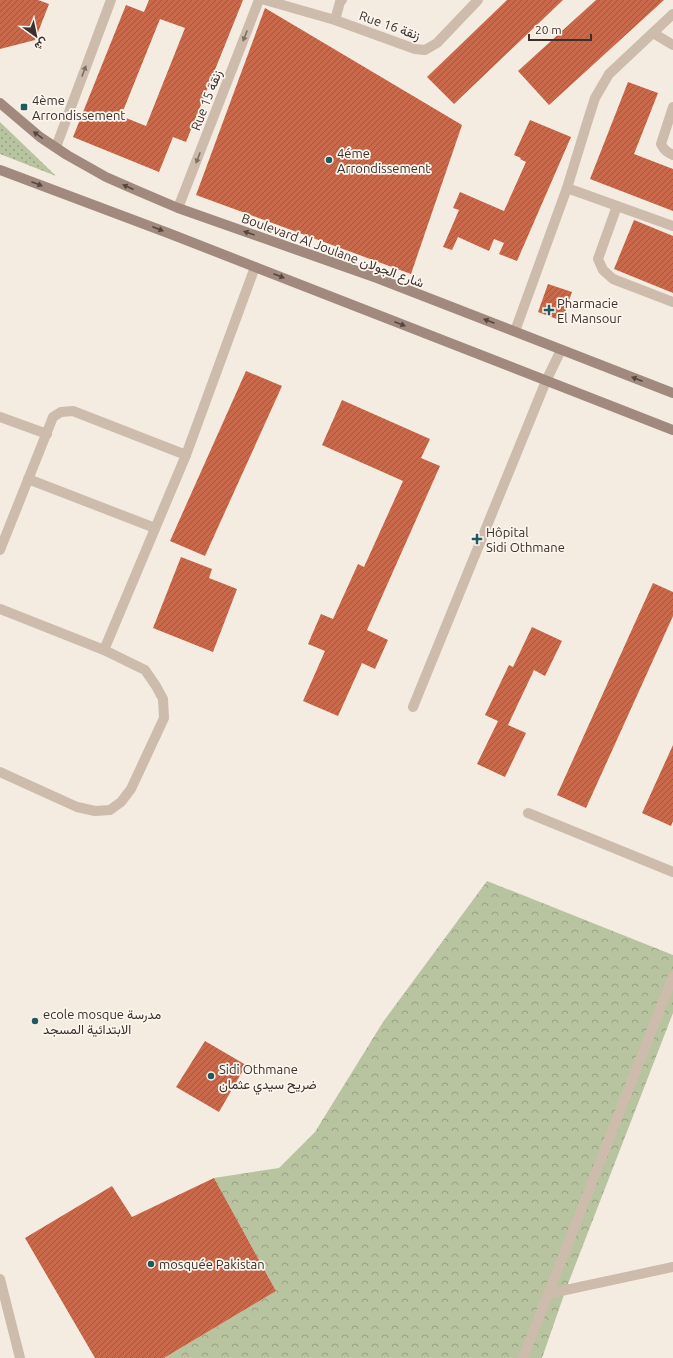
<svg xmlns="http://www.w3.org/2000/svg" width="673" height="1358" font-family="Ubuntu,Vazirmatn,sans-serif">
<defs>
<pattern id="grass-dots" width="8" height="8" patternUnits="userSpaceOnUse"><rect width="8" height="8" fill="#b8c4a0"/><path d="M2 2h.1M6 6h.1" fill="none" stroke="#97a083" stroke-width="1.8" stroke-linecap="round"/></pattern>
<pattern id="forest-crowns" width="20" height="18" patternUnits="userSpaceOnUse"><rect width="20" height="18" fill="#b8c4a0"/><path d="M2 6a3 3 0 1 1 6 0M12 15a3 3 0 1 1 6 0" fill="none" stroke="#97a083"/></pattern>
<pattern id="building-hatch" width="6" height="6" patternUnits="userSpaceOnUse"><rect width="6" height="6" fill="#c8694b"/><path d="M-1 1l2-2M0 6l6-6M5 7l2-2" fill="none" stroke="#a4573f"/></pattern>
</defs>
<rect width="100%" height="100%" fill="#f4ebe1"/>
<!-- grass -->
<polygon fill="url(#grass-dots)" points="0,122 56,176 0,154"/>
<!-- forest -->
<polygon fill="url(#forest-crowns)" points="487,881 673,955 673,1013 566,1289 542,1358 164,1358 276,1291 214,1178 279,1168 315,1132 383,1022"/>
<!-- building -->
<g fill="url(#building-hatch)" fill-rule="evenodd">
<polygon points="0,0 38,0 49,4 35,40 0,49"/>
<path d="M 149,0 L 243,0 L 186,142 L 173,137 L 159,172 L 73,137 L 126,5 L 144,12 ZM 160,19 L 185,28 L 146,126 L 121,116 Z"/>
<polygon points="507,0 563,0 454,104 427,77"/>
<polygon points="596,0 664,0 549,105 518,71"/>
<polygon points="265,8 462,125 411,274 196,195"/>
<polygon points="628,82 658,93 634,154 673,169 673,211 590,179"/>
<polygon points="530,120 571,137 517,261 499,254 504,243 494,239 489,251 458,237 452,250 443,247 459,210 453,208 460,192 504,211 526,162 520,159 521,158 514,155"/>
<polygon points="634,220 673,236 673,293 614,269"/>
<polygon points="548,284 572,292 562,321 538,312"/>
<polygon points="246,371 282,386 205,556 170,541"/>
<polygon points="342,400 430,439 421,458 440,466 367,630 388,640 375,669 362,663 338,716 303,701 325,651 308,644 321,614 333,619 358,564 364,567 403,481 322,445"/>
<polygon points="181,557 212,569 209,578 237,589 213,652 153,628"/>
<polygon points="653,583 673,592 673,616 586,808 557,795"/>
<polygon points="532,627 562,641 545,676 534,670 508,725 526,733 505,777 477,764 498,721 485,715 509,665 513,667"/>
<polygon points="673,745 673,821 671,826 642,813"/>
<polygon points="205,1041 246,1065 219,1112 176,1087"/>
<polygon points="214,1178 276,1291 164,1358 95,1358 25,1238 112,1186 132,1217"/>
</g>
<g fill="none" stroke-linecap="round" stroke-linejoin="round">
<!-- lane -->
<polyline stroke="#cdbbac" stroke-width="10" points="413,707 546,381 561,350"/>
<!-- street -->
<g stroke="#cdbbac" stroke-width="10">
<polyline points="265,0 335,20 415,49 425,50 437,43 478,0"/>
<polyline points="335,20 340,2 342,0"/>
<polyline points="653,33 673,45"/>
<path d="M 673,107 L 661,144 C 664,150 667,152 673,155"/>
<polyline points="56,147 111,0"/>
<polyline points="567,188 673,226"/>
<polyline points="617,206 598,259 603,270 613,279 673,302"/>
<polyline points="178,208 259,0"/>
<polyline points="515,331 567,188 587,123 595,98 609,74 673,14"/>
<polyline points="0,417 47,434"/>
<polyline points="28,479 155,528"/>
<polyline points="0,550 53,417 61,412 73,411 186,455"/>
<polyline points="0,609 104,650 145,670 156,686 163,699 164,718 131,789 121,802 110,810 95,811 77,807 0,772"/>
<polyline points="104,650 186,455 255,267"/>
<polyline points="528,813 673,872"/>
<polyline points="0,1279 20,1358"/>
<polyline points="547,1294 673,1267"/>
<polyline points="523,1358 673,976"/>
</g>
<!-- secondary -->
<g stroke="#a18a7d" stroke-width="10">
<polyline points="0,103 40,137 67,155 106,177 138,191 178,208 377,278 673,393"/>
<polyline points="0,170 168,233 673,430"/>
</g>
</g>
<!-- one-way arrows -->
<defs><path id="oneway-solid" d="M-6-.8H1V-3.2L6.5 0L1 3.2V.8H-6Z"/></defs>
<g fill="#7d6f65">
<use href="#oneway-solid" transform="translate(245 36) rotate(111)"/>
<use href="#oneway-solid" transform="translate(84 71) rotate(-70)"/>
<use href="#oneway-solid" transform="translate(198 158) rotate(111)"/>
</g>
<g fill="#544640">
<use href="#oneway-solid" transform="translate(38 135) rotate(-144)"/>
<use href="#oneway-solid" transform="translate(37 184) rotate(21)"/>
<use href="#oneway-solid" transform="translate(128 187) rotate(-156)"/>
<use href="#oneway-solid" transform="translate(158 229) rotate(21)"/>
<use href="#oneway-solid" transform="translate(249 233) rotate(-161)"/>
<use href="#oneway-solid" transform="translate(279 276) rotate(21)"/>
<use href="#oneway-solid" transform="translate(489 321) rotate(-159)"/>
<use href="#oneway-solid" transform="translate(400 324) rotate(21)"/>
<use href="#oneway-solid" transform="translate(637 379) rotate(-159)"/>
</g>
<!-- markers -->
<g fill="#1f5a5e" stroke="#fbf5ee" stroke-width="1.5">
<rect x="20" y="103" width="8" height="8" rx="2"/>
<circle cx="329" cy="160" r="4"/>
<path d="M547 304h4v4h4v4h-4v4h-4v-4h-4v-4h4z"/>
<path d="M475 533h4v4h4v4h-4v4h-4v-4h-4v-4h4z"/>
<circle cx="35" cy="1021" r="4"/>
<circle cx="211" cy="1076" r="4"/>
<circle cx="151" cy="1264" r="4"/>
</g>
<g text-anchor="middle" stroke-width="3.5" stroke-linejoin="round" paint-order="stroke">
<!-- street labels -->
<g font-size="13" fill="#3b302b" stroke="#fbf5ee">
<text transform="translate(390 25) rotate(19)" y="5">Rue 16 زنقة</text>
<text transform="translate(206 100) rotate(-69)" y="5">Rue 15 زنقة</text>
<text transform="translate(333 250) rotate(20)" y="5">Boulevard Al Joulane شارع الجولان</text>
</g>
<!-- poi labels -->
<g font-size="13" fill="#3b302b" stroke="#fbf5ee" text-anchor="start">
<text x="32" y="105">4ème<tspan x="32" dy="15">Arrondissement</tspan></text>
<text x="337" y="158">4éme<tspan x="337" dy="15">Arrondissement</tspan></text>
<text x="557" y="308">Pharmacie<tspan x="557" dy="15">El Mansour</tspan></text>
<text x="486" y="537">Hôpital<tspan x="486" dy="15">Sidi Othmane</tspan></text>
<text x="43" y="1019">ecole mosque مدرسة<tspan x="43" dy="15">الابتدائية المسجد</tspan></text>
<text x="219" y="1074">Sidi Othmane<tspan x="219" dy="15">ضريح سيدي عثمان</tspan></text>
<text x="159" y="1269">mosquée Pakistan</text>
</g>
</g>
<!-- north arrow -->
<g transform="translate(36 36) rotate(147)" stroke="#fbf5ee" stroke-width="3" paint-order="stroke">
<path d="M0-3L7 15L0 10L-7 15Z" fill="#3b302b"/>
<text y="-6" font-size="11" font-weight="bold" text-anchor="middle" fill="#3b302b">ش</text>
</g>
<!-- scale -->
<path d="M529 34v6h62v-6" fill="none" stroke="#3b302b" stroke-width="2"/>
<text x="535" y="34" font-size="12" fill="#3b302b" stroke="#fbf5ee" stroke-width="3" paint-order="stroke">20 m</text>
</svg>
